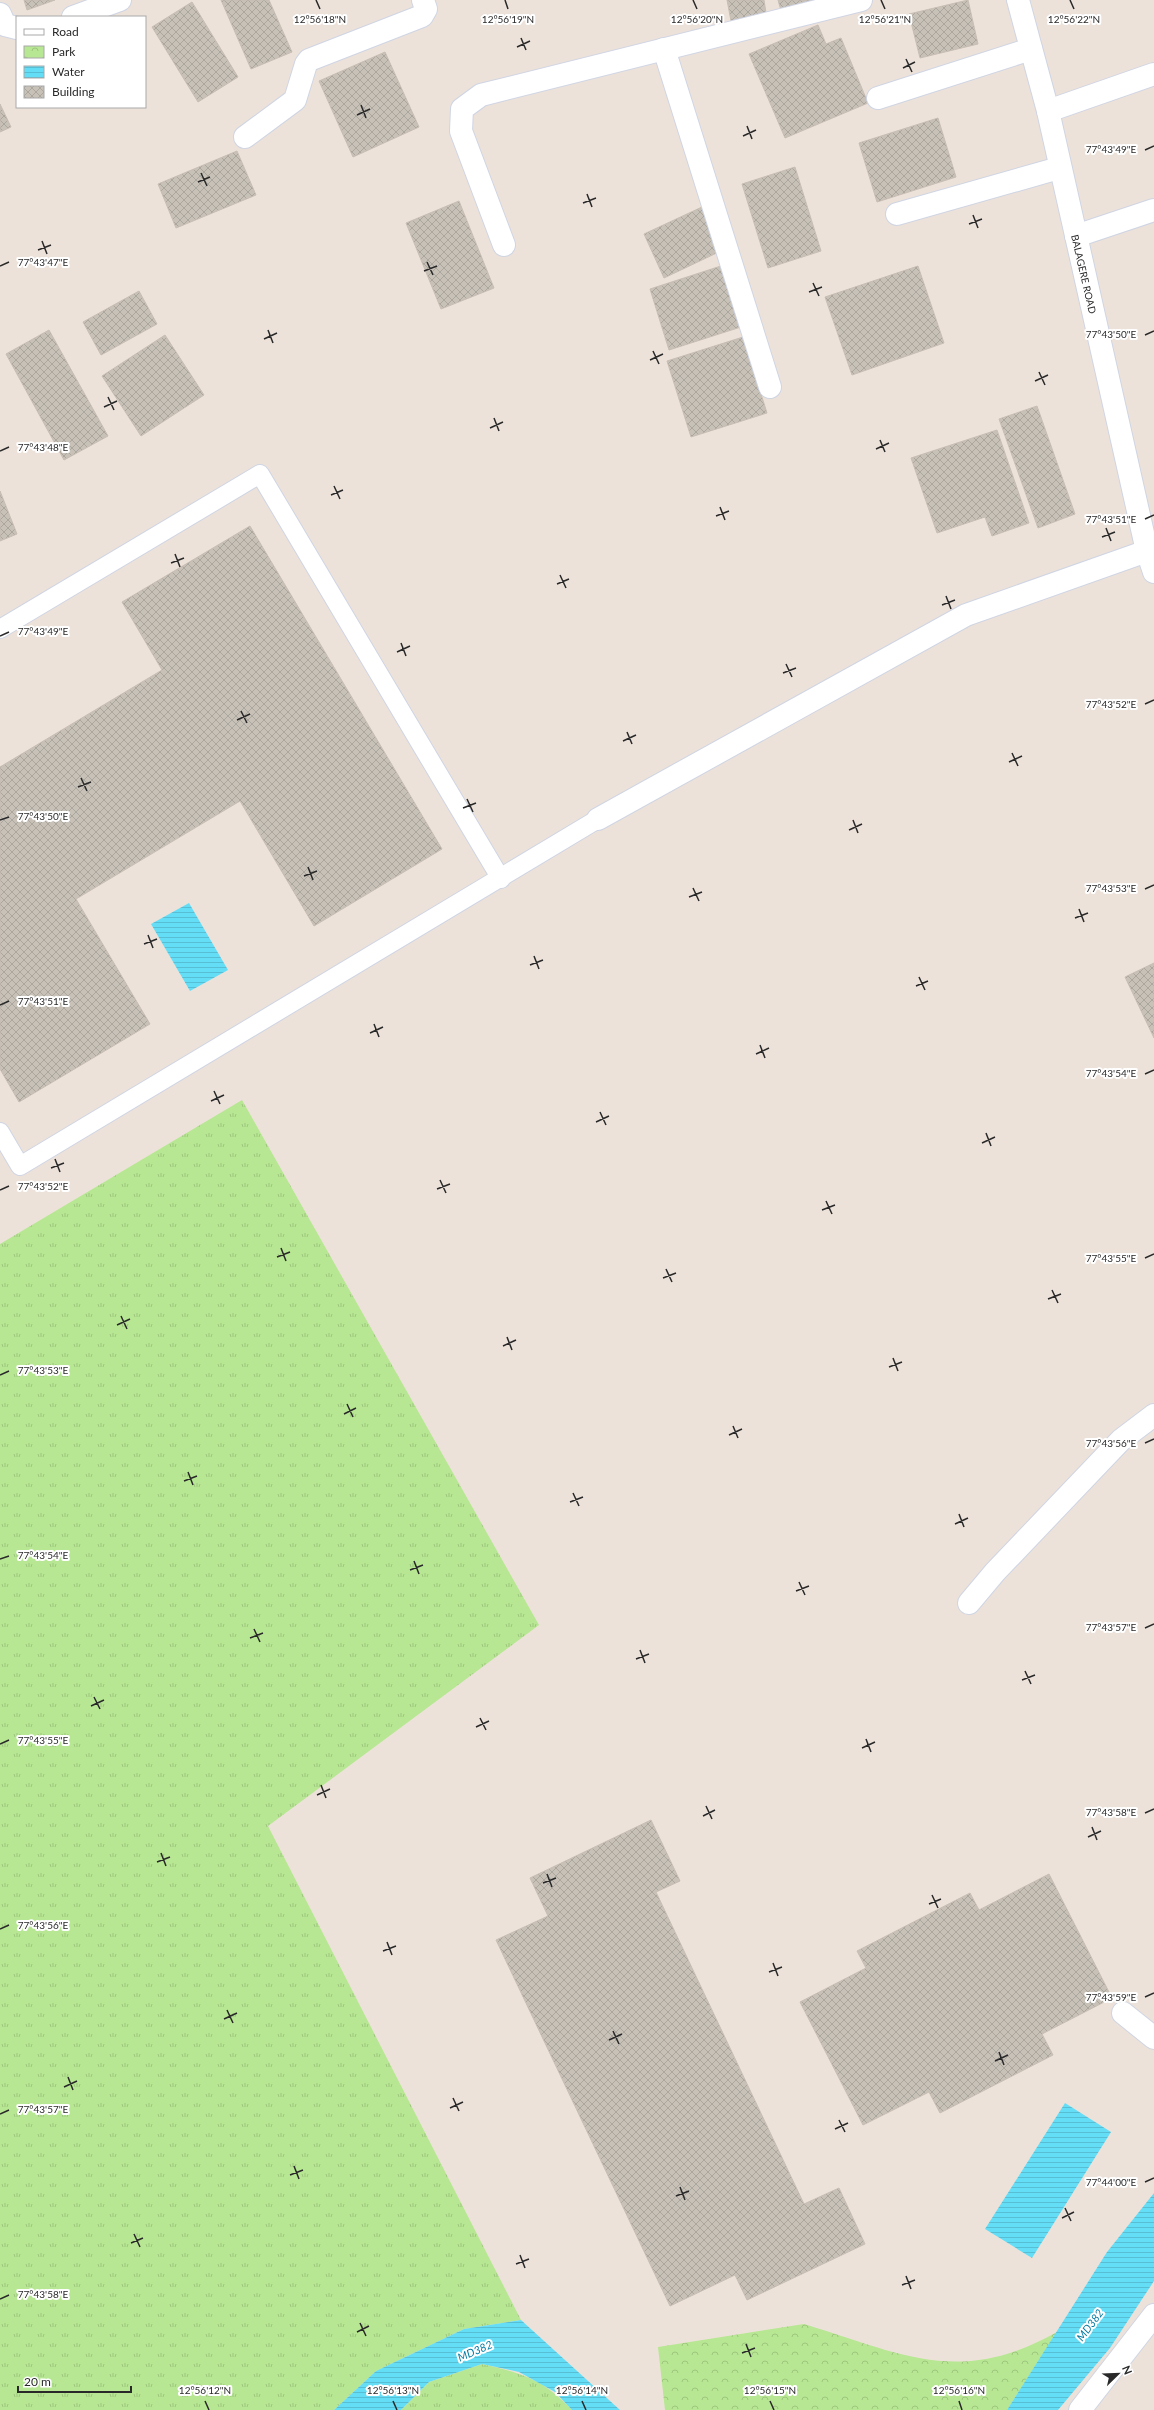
<svg xmlns="http://www.w3.org/2000/svg" width="1154" height="2410" font-family="Lato,sans-serif">
<defs>
<pattern id="grass-tufts" width="24" height="20" patternUnits="userSpaceOnUse"><rect width="24" height="20" fill="#b7e792"/><path d="M3 7l-1-3M5 7V3M7 7l1-3M15 17l-1-3M17 17v-4M19 17l1-3" fill="none" stroke="#9dc67e"/></pattern>
<pattern id="park-crowns" width="20" height="18" patternUnits="userSpaceOnUse"><rect width="20" height="18" fill="#b7e792"/><path d="M2 6a3 3 0 1 1 6 0M12 15a3 3 0 1 1 6 0" fill="none" stroke="#9dc67e"/></pattern>
<pattern id="water-rules" width="6" height="5" patternUnits="userSpaceOnUse"><rect width="6" height="5" fill="#64def7"/><path d="M0 2.5h6" fill="none" stroke="#57bed4"/></pattern>
<pattern id="building-cross-hatch" width="8" height="8" patternUnits="userSpaceOnUse"><rect width="8" height="8" fill="#c7c1b8"/><path d="M0 0l8 8M0 8l8-8" fill="none" stroke="#aba69e"/></pattern>
</defs>
<rect width="100%" height="100%" fill="#ede2da"/>
<!-- grass -->
<g fill="url(#grass-tufts)">
<polygon points="242,1100 539,1625 268,1826 521,2320 464,2329 376,2371 334,2410 0,2410 0,1244"/>
<path d="M 482,2364 C 522,2373 543,2379 572,2410 L 401,2410 L 429,2382 Z"/>
</g>
<!-- park -->
<path fill="url(#park-crowns)" d="M 804,2324 C 902,2354 960,2387 1057,2332 L 1007,2410 L 665,2410 L 658,2347 Z"/>
<!-- water -->
<g fill="url(#water-rules)">
<polygon points="189,903 228,970 190,991 151,924"/>
<polygon points="1065,2103 1111,2132 1032,2258 985,2229"/>
<polygon points="1154,2193 1154,2281 1110,2348 1058,2410 1007,2410 1107,2252"/>
<polygon points="521,2320 620,2410 572,2410 555,2392 519,2372 482,2364 429,2382 401,2410 334,2410 376,2371 464,2329"/>
</g>
<!-- building -->
<g fill="url(#building-cross-hatch)" stroke="#c8beb3">
<polygon points="24,0 55,0 27,10"/>
<polygon points="221,0 269,0 292,52 251,69"/>
<polygon points="727,0 764,0 766,13 731,21"/>
<polygon points="778,0 840,0 782,14"/>
<polygon points="968,0 978,44 920,58 909,14"/>
<polygon points="192,2 238,77 198,102 152,27"/>
<polygon points="818,25 826,44 841,38 868,103 785,138 749,54"/>
<polygon points="385,52 419,127 353,157 319,81"/>
<polygon points="0,104 11,127 0,132"/>
<polygon points="938,118 956,177 877,202 859,143"/>
<polygon points="237,151 256,195 176,228 158,184"/>
<polygon points="795,167 821,251 768,268 742,184"/>
<polygon points="459,201 494,288 441,309 406,223"/>
<polygon points="702,207 723,250 664,278 644,234"/>
<polygon points="724,265 744,326 669,350 650,289"/>
<polygon points="918,266 944,343 852,375 825,297"/>
<polygon points="139,291 157,324 101,355 83,322"/>
<polygon points="49,330 108,436 64,460 6,354"/>
<polygon points="165,335 204,395 141,436 102,376"/>
<polygon points="743,337 767,413 691,437 667,361"/>
<polygon points="1037,406 1075,514 1038,528 999,419"/>
<polygon points="997,430 1029,523 992,536 985,517 937,533 911,458"/>
<polygon points="0,491 17,534 0,541"/>
<polygon points="250,526 442,849 314,926 240,801 76,899 150,1024 19,1102 0,1069 0,767 162,670 122,602"/>
<polygon points="1154,963 1154,1038 1125,977"/>
<polygon points="651,1820 680,1881 656,1892 804,2204 839,2188 865,2244 747,2300 735,2275 670,2306 496,1940 548,1916 530,1878"/>
<polygon points="1049,1874 1112,1998 1042,2034 1053,2055 940,2113 929,2092 863,2125 800,2002 866,1968 857,1951 970,1893 979,1910"/>
</g>
<g fill="none" stroke-linecap="round" stroke-linejoin="round">
<!-- service casing -->
<g stroke="#cfd5e3" stroke-width="20">
<g id="service">
<polyline points="0,629 260,474 501,879"/>
<polyline points="0,1132 20,1166 598,819"/>
</g>
</g>
<!-- minor casing -->
<g stroke="#cfd5e3" stroke-width="24">
<g id="minor">
<polyline points="0,14 5,25 17,28"/>
<polyline points="73,17 120,0"/>
<polyline points="664,49 770,387"/>
<polyline points="878,98 1031,49"/>
<polyline points="1048,111 1154,74"/>
<polyline points="245,137 295,100 306,64 309,60 422,16 426,9 423,0"/>
<polyline points="897,214 1059,168"/>
<polyline points="1076,236 1154,210"/>
<polyline points="504,245 461,131 462,109 481,95 861,0"/>
<polyline points="598,819 966,615 1147,551"/>
<polyline points="969,1603 995,1572 1121,1440 1154,1415"/>
<polyline points="1123,2013 1154,2038"/>
<polyline points="1080,2410 1154,2315"/>
</g>
</g>
<!-- tertiary casing -->
<g stroke="#cfd5e3" stroke-width="24">
<polyline id="tertiary" points="1018,0 1048,111 1147,551 1154,572"/>
</g>
<!-- service -->
<use href="#service" stroke="#fff" stroke-width="18"/>
<!-- minor -->
<use href="#minor" stroke="#fff" stroke-width="22"/>
<!-- tertiary -->
<use href="#tertiary" stroke="#fff" stroke-width="22"/>
</g>
<!-- ticks -->
<path fill="none" stroke="#292929" stroke-width="1.5" d="M 316,0 L 320,9M 505,0 L 508,9M 693,0 L 697,9M 881,0 L 885,9M 1070,0 L 1074,9M 521,38 L 526,50M 517,47 L 530,41M 906,59 L 912,72M 903,68 L 915,62M 361,105 L 366,118M 357,115 L 370,109M 747,126 L 752,139M 743,136 L 756,130M 1145,150 L 1154,146M 201,173 L 207,186M 198,182 L 210,177M 587,194 L 592,207M 583,203 L 596,198M 973,215 L 978,228M 969,224 L 982,219M 42,241 L 47,254M 38,250 L 51,245M 427,262 L 433,275M 0,266 L 9,262M 424,271 L 437,266M 813,283 L 819,296M 809,292 L 822,287M 268,330 L 273,343M 1145,335 L 1154,331M 264,339 L 277,333M 653,351 L 659,364M 650,360 L 663,354M 1039,372 L 1045,385M 1035,381 L 1048,375M 108,397 L 114,410M 104,407 L 117,401M 494,418 L 499,431M 490,428 L 503,422M 880,440 L 885,452M 876,449 L 889,443M 0,451 L 9,447M 334,486 L 340,499M 331,495 L 343,490M 720,507 L 725,520M 716,516 L 729,511M 1145,519 L 1154,515M 1106,528 L 1111,541M 1102,537 L 1115,532M 175,554 L 180,567M 171,563 L 184,558M 560,575 L 566,588M 557,584 L 569,579M 946,596 L 951,609M 942,605 L 955,600M 0,636 L 9,632M 401,643 L 406,656M 397,652 L 410,646M 786,664 L 792,677M 783,673 L 796,668M 1145,704 L 1154,700M 241,711 L 247,723M 237,720 L 250,714M 627,732 L 632,744M 623,741 L 636,735M 1012,753 L 1018,766M 1009,762 L 1022,756M 81,778 L 87,791M 78,787 L 91,782M 467,799 L 473,812M 463,808 L 476,803M 0,820 L 9,817M 853,820 L 858,833M 849,830 L 862,824M 308,867 L 313,880M 304,876 L 317,871M 693,888 L 699,901M 1145,889 L 1154,885M 689,897 L 702,892M 1079,909 L 1084,922M 1075,918 L 1088,913M 148,935 L 153,948M 144,944 L 157,939M 534,956 L 539,969M 530,965 L 543,960M 919,977 L 925,990M 916,986 L 928,981M 0,1005 L 9,1001M 374,1024 L 379,1037M 370,1033 L 383,1027M 760,1045 L 765,1058M 756,1054 L 769,1048M 1145,1074 L 1154,1070M 214,1091 L 220,1104M 211,1101 L 224,1095M 600,1112 L 606,1125M 596,1122 L 609,1116M 986,1133 L 991,1146M 982,1143 L 995,1137M 55,1159 L 60,1172M 51,1168 L 64,1163M 440,1180 L 446,1193M 437,1189 L 450,1184M 0,1190 L 9,1186M 826,1201 L 832,1214M 822,1210 L 835,1205M 281,1248 L 286,1261M 277,1257 L 290,1252M 1145,1258 L 1154,1254M 666,1269 L 672,1282M 663,1278 L 676,1273M 1052,1290 L 1058,1303M 1048,1299 L 1061,1294M 121,1316 L 127,1329M 117,1325 L 130,1319M 507,1337 L 512,1350M 503,1346 L 516,1340M 893,1358 L 898,1371M 889,1367 L 902,1362M 0,1375 L 9,1371M 347,1404 L 353,1417M 344,1414 L 356,1408M 733,1426 L 738,1438M 729,1435 L 742,1429M 1145,1443 L 1154,1439M 188,1472 L 193,1485M 184,1481 L 197,1476M 573,1493 L 579,1506M 570,1502 L 583,1497M 959,1514 L 964,1527M 955,1524 L 968,1518M 0,1559 L 9,1556M 414,1561 L 419,1574M 410,1570 L 423,1565M 799,1582 L 805,1595M 796,1591 L 809,1586M 1145,1628 L 1154,1624M 254,1629 L 260,1642M 250,1638 L 263,1633M 640,1650 L 645,1663M 636,1659 L 649,1654M 1025,1671 L 1031,1684M 1022,1680 L 1035,1675M 94,1697 L 100,1709M 91,1706 L 104,1700M 480,1718 L 486,1730M 476,1727 L 489,1721M 866,1739 L 871,1752M 0,1744 L 9,1740M 862,1748 L 875,1742M 321,1785 L 326,1798M 317,1795 L 330,1789M 706,1806 L 712,1819M 1145,1813 L 1154,1809M 703,1816 L 715,1810M 1092,1827 L 1097,1840M 1088,1837 L 1101,1831M 161,1853 L 166,1866M 157,1862 L 170,1857M 547,1874 L 552,1887M 543,1883 L 556,1878M 932,1895 L 938,1908M 929,1904 L 941,1899M 0,1929 L 9,1925M 387,1942 L 392,1955M 383,1951 L 396,1946M 773,1963 L 778,1976M 769,1972 L 782,1967M 1145,1997 L 1154,1993M 227,2010 L 233,2023M 224,2019 L 237,2013M 613,2031 L 619,2044M 609,2040 L 622,2034M 999,2052 L 1004,2065M 995,2061 L 1008,2055M 68,2077 L 73,2090M 64,2087 L 77,2081M 453,2098 L 459,2111M 450,2108 L 463,2102M 0,2114 L 9,2110M 839,2120 L 845,2132M 835,2129 L 848,2123M 294,2166 L 299,2179M 290,2175 L 303,2170M 1145,2182 L 1154,2178M 680,2187 L 685,2200M 676,2196 L 689,2191M 1065,2208 L 1071,2221M 1062,2218 L 1074,2212M 134,2234 L 140,2247M 131,2243 L 143,2238M 520,2255 L 525,2268M 516,2264 L 529,2259M 906,2276 L 911,2289M 902,2285 L 915,2280M 0,2299 L 9,2295M 360,2323 L 366,2336M 357,2332 L 369,2326M 746,2344 L 751,2357M 742,2353 L 755,2348M 205,2401 L 209,2410M 393,2401 L 397,2410M 582,2401 L 586,2410M 770,2401 L 774,2410M 959,2401 L 962,2410"/>
<g text-anchor="middle" stroke-width="4" stroke-linejoin="round" paint-order="stroke">
<!-- street labels -->
<g font-size="10" fill="#292929" stroke="#fff">
<text transform="translate(1084 274) rotate(77)" y="4">BALAGERE ROAD</text>
</g>
<!-- water labels -->
<g font-size="11" font-style="italic" fill="#047ba2" stroke="#fff">
<text transform="translate(1090 2325) rotate(-53)" y="4">MD382</text>
<text transform="translate(475 2351) rotate(-23)" y="4">MD382</text>
</g>
</g>
<g font-size="10" text-anchor="middle" fill="#292929" stroke="#fff" stroke-width="4" stroke-linejoin="round" paint-order="stroke">
<text x="320" y="23">12°56'18"N</text>
<text x="508" y="23">12°56'19"N</text>
<text x="697" y="23">12°56'20"N</text>
<text x="885" y="23">12°56'21"N</text>
<text x="1074" y="23">12°56'22"N</text>
<text x="1111" y="153">77°43'49"E</text>
<text x="43" y="266">77°43'47"E</text>
<text x="1111" y="338">77°43'50"E</text>
<text x="43" y="451">77°43'48"E</text>
<text x="1111" y="523">77°43'51"E</text>
<text x="43" y="635">77°43'49"E</text>
<text x="1111" y="708">77°43'52"E</text>
<text x="43" y="820">77°43'50"E</text>
<text x="1111" y="892">77°43'53"E</text>
<text x="43" y="1005">77°43'51"E</text>
<text x="1111" y="1077">77°43'54"E</text>
<text x="43" y="1190">77°43'52"E</text>
<text x="1111" y="1262">77°43'55"E</text>
<text x="43" y="1374">77°43'53"E</text>
<text x="1111" y="1447">77°43'56"E</text>
<text x="43" y="1559">77°43'54"E</text>
<text x="1111" y="1631">77°43'57"E</text>
<text x="43" y="1744">77°43'55"E</text>
<text x="1111" y="1816">77°43'58"E</text>
<text x="43" y="1929">77°43'56"E</text>
<text x="1111" y="2001">77°43'59"E</text>
<text x="43" y="2113">77°43'57"E</text>
<text x="1111" y="2186">77°44'00"E</text>
<text x="43" y="2298">77°43'58"E</text>
<text x="205" y="2394">12°56'12"N</text>
<text x="393" y="2394">12°56'13"N</text>
<text x="582" y="2394">12°56'14"N</text>
<text x="770" y="2394">12°56'15"N</text>
<text x="959" y="2394">12°56'16"N</text>
</g>
<!-- legend -->
<rect x="16" y="16" width="130" height="92" fill="#ffffff" stroke="#a9a9a9"/>
<rect x="24" y="29" width="20" height="6" fill="#ffffff" stroke="#a9a9a9"/>
<text x="52" y="36" font-size="12" fill="#292929">Road</text>
<rect x="24" y="46" width="20" height="12" fill="url(#park-crowns)" stroke="#a9a9a9"/>
<text x="52" y="56" font-size="12" fill="#292929">Park</text>
<rect x="24" y="66" width="20" height="12" fill="url(#water-rules)" stroke="#a9a9a9"/>
<text x="52" y="76" font-size="12" fill="#292929">Water</text>
<rect x="24" y="86" width="20" height="12" fill="url(#building-cross-hatch)" stroke="#a9a9a9"/>
<text x="52" y="96" font-size="12" fill="#292929">Building</text>
<!-- north arrow -->
<g transform="translate(1118 2374) rotate(67)" stroke="#ffffff" stroke-width="3" paint-order="stroke">
<path d="M0-3L7 15L0 10L-7 15Z" fill="#292929"/>
<text y="-6" font-size="11" font-weight="bold" text-anchor="middle" fill="#292929">N</text>
</g>
<!-- scale -->
<path d="M18 2386v6h113v-6" fill="none" stroke="#292929" stroke-width="2"/>
<text x="24" y="2386" font-size="12" fill="#292929" stroke="#ffffff" stroke-width="3" paint-order="stroke">20 m</text>
</svg>
